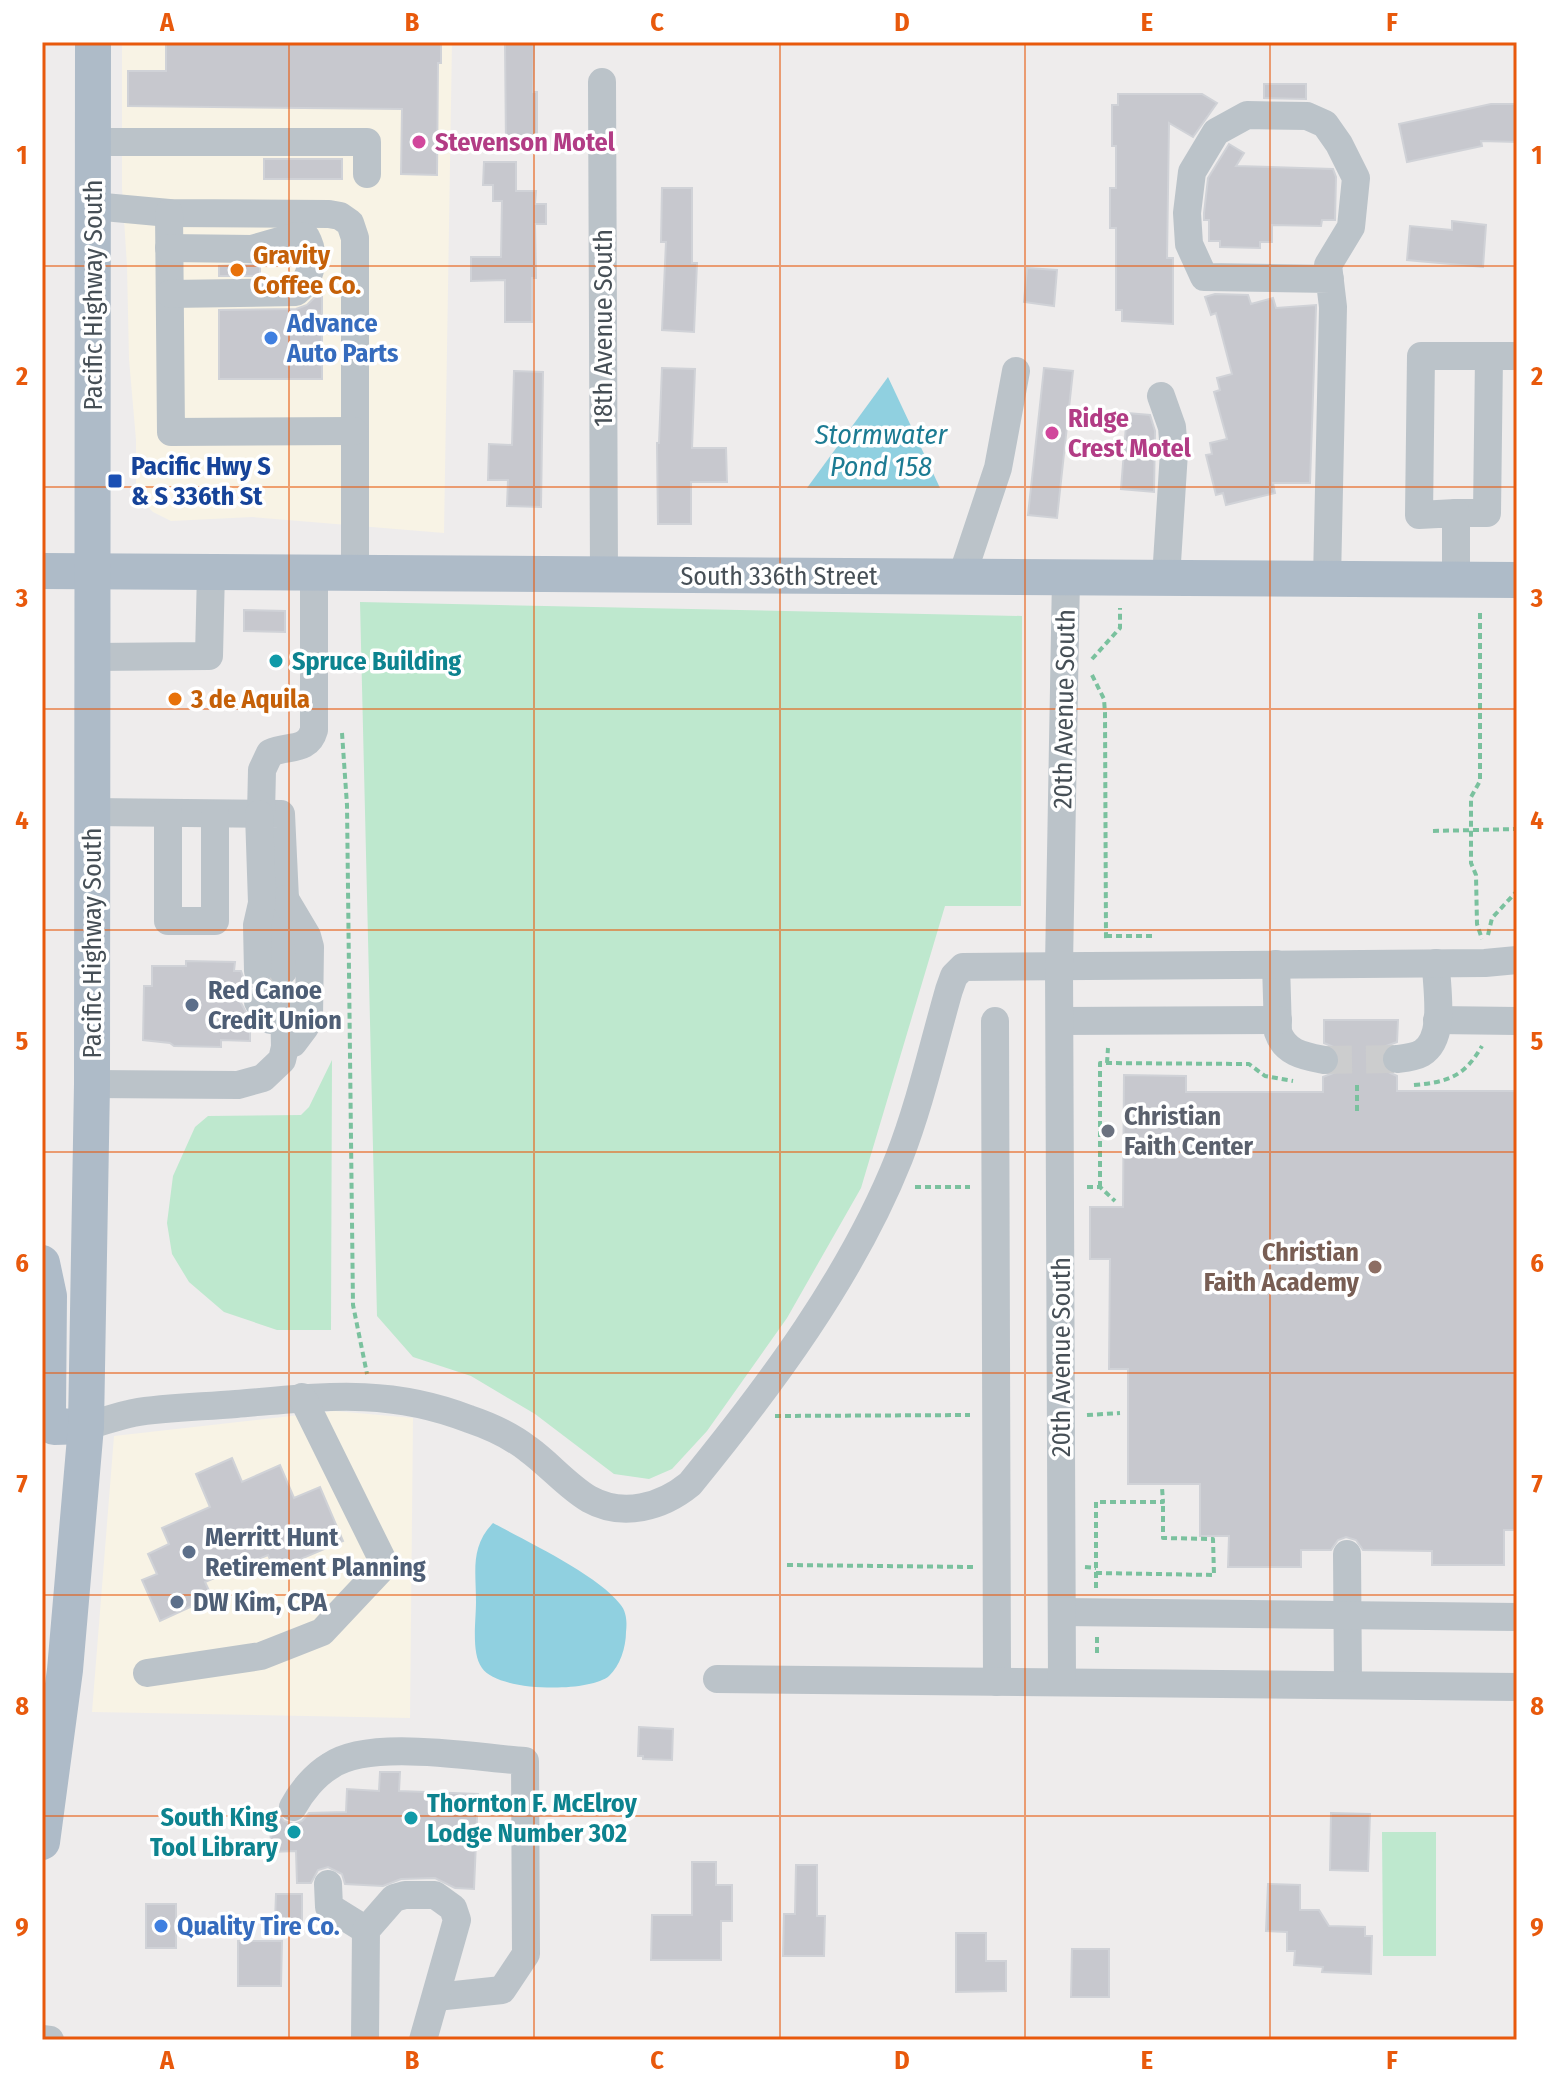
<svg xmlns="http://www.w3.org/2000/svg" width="1559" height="2082" font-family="'Fira Sans Condensed',sans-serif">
<rect width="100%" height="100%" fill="#eeecec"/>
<!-- commercial -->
<g fill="#f8f3e5">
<polygon points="122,42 452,42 444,533 252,517 171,521 153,512 136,495 136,440 129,359 127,266 122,188"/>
<polygon points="335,1411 413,1418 410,1718 92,1712 114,1436"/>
</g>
<!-- green -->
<g fill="#bee8ce">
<polygon points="360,602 1022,616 1021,906 945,906 861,1188 787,1318 707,1431 672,1469 649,1479 614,1474 535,1414 471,1376 413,1357 377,1316"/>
<polygon points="332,1060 331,1330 277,1330 224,1312 189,1282 172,1254 167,1223 173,1176 195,1127 208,1116 301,1115 309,1107"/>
<polygon points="1382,1832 1436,1832 1436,1956 1383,1956"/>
</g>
<!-- water -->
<g fill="#90d0e0">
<polygon points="888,377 940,488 807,488"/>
<path d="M 493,1523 C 526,1541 598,1575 620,1604 C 627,1612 627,1623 626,1632 C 626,1647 620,1666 609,1676 C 589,1693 498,1692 482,1668 C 471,1653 476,1621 476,1602 C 476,1571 470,1547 493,1523 Z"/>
</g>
<!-- building -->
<g fill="#c7c8ce" stroke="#d0d2d7" stroke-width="2">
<polygon points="166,42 441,42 441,63 438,63 437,175 401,174 402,109 128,106 128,71 166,71"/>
<polygon points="505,42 534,42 533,92 537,92 537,147 506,147"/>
<polygon points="1264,84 1306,84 1306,99 1264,98"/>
<polygon points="1118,94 1202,94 1217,103 1193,137 1169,123 1167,258 1173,258 1173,324 1122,321 1122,310 1116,310 1116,228 1110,228 1110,188 1116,188 1116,146 1112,146 1112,105 1118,105"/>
<polygon points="1491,104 1517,104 1517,142 1481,141 1482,146 1407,162 1399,124"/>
<polygon points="1229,144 1244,153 1236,166 1333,169 1336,177 1335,220 1322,220 1321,226 1272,225 1272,242 1260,242 1260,248 1220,247 1220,241 1209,241 1209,220 1204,220 1204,213 1208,178"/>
<rect x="264" y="159" width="78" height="20"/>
<polygon points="484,162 516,162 516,191 536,191 535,204 546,204 546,224 535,224 536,278 532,278 532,322 505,322 505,280 471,281 471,257 501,257 502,201 493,201 493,185 483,185"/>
<polygon points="662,188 692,188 692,263 697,263 694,332 662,330 666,242 661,242"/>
<polygon points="1452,221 1486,225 1483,267 1407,260 1410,226 1452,230"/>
<polygon points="260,264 260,276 219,276 219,266"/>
<polygon points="1027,268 1057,270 1054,306 1024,302"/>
<polygon points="1215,294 1248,295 1251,304 1273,298 1276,308 1316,305 1316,308 1310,483 1273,483 1275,493 1226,505 1223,493 1216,495 1206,455 1212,454 1210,443 1227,439 1214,392 1220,390 1217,378 1232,374 1216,313 1211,315 1205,297"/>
<polygon points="315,297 322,297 322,379 219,379 219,310 296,309 307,305"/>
<polygon points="662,368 695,369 692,448 726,448 727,482 691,482 691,524 658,524 657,443 659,443"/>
<polygon points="1044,368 1073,371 1057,518 1028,515"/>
<polygon points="514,371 543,372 541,507 507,506 508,480 488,480 489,444 512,445"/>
<polygon points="1127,413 1150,415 1155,431 1154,492 1121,489"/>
<polygon points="244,610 285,611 285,632 244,631"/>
<polygon points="186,961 235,962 234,971 241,971 244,980 252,987 243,994 241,1003 250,1020 250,1041 221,1040 221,1047 174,1046 170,1043 143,1040 144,986 152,986 152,966 186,966"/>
<polygon points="1324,1020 1398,1020 1397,1042 1386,1046 1380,1060 1384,1070 1397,1076 1397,1091 1517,1091 1517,1530 1504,1530 1504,1565 1432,1565 1432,1551 1363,1550 1356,1540 1346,1537 1338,1540 1331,1550 1301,1550 1301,1567 1228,1567 1229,1536 1200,1536 1200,1484 1128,1484 1128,1369 1109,1369 1110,1259 1090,1259 1090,1207 1123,1207 1124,1075 1186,1076 1186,1092 1323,1092 1323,1077 1336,1072 1341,1063 1336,1048 1324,1043"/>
<polygon points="232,1458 242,1482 280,1465 294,1498 320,1487 343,1541 275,1570 268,1555 205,1582 212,1597 160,1621 142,1580 157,1574 148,1554 169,1544 162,1528 210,1507 196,1474"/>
<polygon points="639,1727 673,1729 672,1760 643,1759 643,1756 638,1756"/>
<polygon points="380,1772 400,1772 399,1791 478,1794 474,1889 455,1888 435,1878 401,1879 383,1886 345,1884 342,1874 328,1867 318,1870 311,1883 297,1883 296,1851 271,1852 270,1813 278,1813 284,1821 294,1824 302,1821 309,1813 346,1812 347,1789 379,1791"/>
<polygon points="1331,1813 1370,1814 1368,1871 1330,1870"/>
<polygon points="692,1862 716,1862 716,1885 732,1885 732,1921 721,1921 721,1960 651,1960 652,1915 692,1915"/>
<polygon points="796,1865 817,1865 817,1916 825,1916 824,1956 783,1956 784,1914 795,1914"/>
<polygon points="1268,1884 1300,1885 1300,1910 1319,1910 1329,1926 1365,1927 1365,1936 1372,1936 1371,1974 1322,1972 1323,1967 1294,1965 1295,1951 1287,1951 1287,1932 1266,1931"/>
<polygon points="276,1894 302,1894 302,1922 275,1921"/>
<rect x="146" y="1904" width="30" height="44"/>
<polygon points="956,1933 986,1933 986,1961 1006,1961 1006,1991 956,1992"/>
<polygon points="238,1941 282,1941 281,1986 238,1986"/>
<polygon points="1072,1949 1109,1949 1109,1997 1071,1997"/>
</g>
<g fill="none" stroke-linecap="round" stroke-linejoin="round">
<!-- minor-tunnel -->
<g stroke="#cccdce" stroke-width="28" stroke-dasharray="28 14" stroke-linecap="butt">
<polyline points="270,971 271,1002"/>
<polyline points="1324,1060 1397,1059"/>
</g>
<!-- path -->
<g stroke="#7ac19e" stroke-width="4" stroke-dasharray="6 4" stroke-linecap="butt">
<polyline points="1480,613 1480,781 1471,797 1471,863 1476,875 1477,924 1482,939"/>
<polyline points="1092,659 1120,628 1120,608"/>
<polyline points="1092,675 1104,699 1105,713 1106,939"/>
<polyline points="342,733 347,805 353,1305 367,1374"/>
<polyline points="1433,831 1517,829"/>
<polyline points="1488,935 1492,918 1517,891"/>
<polyline points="1106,936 1154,936"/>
<polyline points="1107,1063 1108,1048"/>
<polyline points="1357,1085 1357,1114"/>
<path d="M 1414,1085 C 1448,1082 1464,1077 1482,1046"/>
<polyline points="915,1187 970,1187"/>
<polyline points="1087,1187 1100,1187 1115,1201"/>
<polyline points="1100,1187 1100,1063 1249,1064 1265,1076 1293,1081"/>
<polyline points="1087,1415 1120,1413"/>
<polyline points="775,1416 970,1415"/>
<polyline points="787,1565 973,1567"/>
<polyline points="1085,1567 1096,1568"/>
<polyline points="1096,1573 1214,1575 1213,1539 1163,1538 1163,1502"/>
<polyline points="1096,1588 1096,1502 1163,1502 1162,1487"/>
<polyline points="1097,1637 1097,1656"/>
</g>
<!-- minor -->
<g stroke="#bbc3c9" stroke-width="28">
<polyline points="602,82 604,575"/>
<polyline points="92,142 367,142 367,174"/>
<polyline points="93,206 169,213 329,214 340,216 350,223 355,238 355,573"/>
<polyline points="169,213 171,432 354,431"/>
<path d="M 169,248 L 252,249 L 297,236 L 306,237 C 316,255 312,279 296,292 L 170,294"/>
<polyline points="1161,396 1172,427 1174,452 1166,578"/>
<polyline points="1456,513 1487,513 1489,356"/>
<polyline points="962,576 998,468 1016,371"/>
<polyline points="1327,579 1333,307 1328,265 1351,227 1356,178 1339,144 1325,124 1307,116 1247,115 1216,132 1192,172 1187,213 1189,244 1204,277 1330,279"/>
<polyline points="1456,580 1456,513 1419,515 1421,356 1517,356"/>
<polyline points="93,657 209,656 211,571"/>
<polyline points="92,812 281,814 285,899 283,971"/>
<polyline points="168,813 168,921 215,921 215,814"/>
<path d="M 261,814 L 262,770 L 270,753 C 288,745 308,752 314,730 L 314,572"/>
<polyline points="285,899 307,936 310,947 309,1016 305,1027 293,1043"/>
<path d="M 1276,964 L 1278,1032 C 1285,1053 1304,1056 1324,1060"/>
<polyline points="258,971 257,925 262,903 259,814"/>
<polyline points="258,1002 271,1020"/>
<polyline points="1437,1020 1517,1021"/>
<polyline points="995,1021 997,1682"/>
<polyline points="1060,1021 1278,1020"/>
<path d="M 1397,1059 C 1405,1058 1415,1057 1422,1053 C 1447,1037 1436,988 1436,963"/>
<polyline points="92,1084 238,1085 263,1078 282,1060 285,1047 284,1002"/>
<path d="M 86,1426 C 102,1422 118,1416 133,1413 C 167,1407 202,1407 236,1404 C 321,1397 387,1387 469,1419 C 490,1426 510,1435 528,1449 C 549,1464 567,1486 589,1499 C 623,1518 662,1507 690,1484 C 770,1386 852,1276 899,1158 C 920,1104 933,1046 949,990 L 954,976 L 963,967 L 1485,963 L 1517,960"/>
<polyline points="1347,1554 1348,1684"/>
<polyline points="1062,1612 1517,1617"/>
<polyline points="147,1673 261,1656 322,1632 385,1565 302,1397"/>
<polyline points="717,1679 1517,1687"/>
<polyline points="1062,1682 1059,965 1066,577"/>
<path d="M 293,1807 C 301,1792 315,1775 330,1766 C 370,1738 477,1758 525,1761 L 526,1954 L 502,1990 L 436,1997"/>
<polyline points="328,1884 329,1907 366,1930"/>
<polyline points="42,2039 50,2040"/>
<polyline points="365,2040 366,1930 394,1898 405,1895 435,1895 453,1908 457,1920 423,2040"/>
</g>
<!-- major -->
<g stroke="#aebbc8" stroke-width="36">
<polyline points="42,571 1517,580"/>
<polyline points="42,1263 49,1296 48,1411 54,1427 86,1426"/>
<polyline points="42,1842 65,1670 86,1426 92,1084 93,42"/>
</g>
</g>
<!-- grid -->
<path fill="none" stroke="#e8590c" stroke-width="2" stroke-opacity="0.55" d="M 289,42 L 289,2040M 534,42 L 534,2040M 780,42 L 780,2040M 1025,42 L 1025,2040M 1270,42 L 1270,2040M 42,266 L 1517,266M 42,487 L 1517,487M 42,709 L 1517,709M 42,930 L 1517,930M 42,1152 L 1517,1152M 42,1373 L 1517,1373M 42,1595 L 1517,1595M 42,1816 L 1517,1816"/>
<!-- markers -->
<g fill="#d1479c" stroke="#fff" stroke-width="3">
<circle cx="419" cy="142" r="8"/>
<circle cx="1052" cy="433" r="8"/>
</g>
<g fill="#e8710a" stroke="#fff" stroke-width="3">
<circle cx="237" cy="270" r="8"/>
<circle cx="175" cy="699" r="8"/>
</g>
<g fill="#3f7fe0" stroke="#fff" stroke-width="3">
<circle cx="271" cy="338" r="8"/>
<circle cx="161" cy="1926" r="8"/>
</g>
<rect fill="#1a4fb4" stroke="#fff" stroke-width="3" x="107" y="473" width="16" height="16" rx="4"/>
<g fill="#0f9aa8" stroke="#fff" stroke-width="3">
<circle cx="276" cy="661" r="8"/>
<circle cx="411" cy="1818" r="8"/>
<circle cx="294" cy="1832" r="8"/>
</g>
<g fill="#5c6f8a" stroke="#fff" stroke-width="3">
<circle cx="192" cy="1005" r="8"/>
<circle cx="189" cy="1552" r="8"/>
<circle cx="177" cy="1602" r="8"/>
</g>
<circle fill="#6b7280" stroke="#fff" stroke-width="3" cx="1108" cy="1131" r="8"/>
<circle fill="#8d6e63" stroke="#fff" stroke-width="3" cx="1375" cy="1267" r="8"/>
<g text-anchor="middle" stroke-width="7" stroke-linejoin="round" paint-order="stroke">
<!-- hotel labels -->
<g font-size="26" font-weight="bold" fill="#b23c85" stroke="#fff" text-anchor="start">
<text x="435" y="151">Stevenson Motel</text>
<text x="1068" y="427">Ridge<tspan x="1068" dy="30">Crest Motel</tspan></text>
</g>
<!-- food labels -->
<g font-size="26" font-weight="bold" fill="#c56008" stroke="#fff" text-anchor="start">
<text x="253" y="264">Gravity<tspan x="253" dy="30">Coffee Co.</tspan></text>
<text x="191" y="708">3 de Aquila</text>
</g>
<!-- street labels -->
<g font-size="26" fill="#464f56" stroke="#fff">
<text transform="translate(93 295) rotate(-90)" y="9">Pacific Highway South</text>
<text transform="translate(603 328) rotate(-90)" y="9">18th Avenue South</text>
<text x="779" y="585">South 336th Street</text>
<text transform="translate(1064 709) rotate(-89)" y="9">20th Avenue South</text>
<text transform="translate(92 943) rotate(-90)" y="9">Pacific Highway South</text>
<text transform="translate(1061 1357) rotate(-90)" y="9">20th Avenue South</text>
</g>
<!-- shop labels -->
<g font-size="26" font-weight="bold" fill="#366cbe" stroke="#fff" text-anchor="start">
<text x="287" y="332">Advance<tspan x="287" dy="30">Auto Parts</tspan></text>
<text x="177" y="1935">Quality Tire Co.</text>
</g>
<!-- transit labels -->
<g font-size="26" font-weight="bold" fill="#164399" stroke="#fff" text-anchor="start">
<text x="131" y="475">Pacific Hwy S<tspan x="131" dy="30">&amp; S 336th St</tspan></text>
</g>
<!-- culture labels -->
<g font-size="26" font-weight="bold" fill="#0d838f" stroke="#fff" text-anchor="start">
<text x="292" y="670">Spruce Building</text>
<text x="427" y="1812">Thornton F. McElroy<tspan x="427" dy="30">Lodge Number 302</tspan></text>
<text x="278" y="1826" text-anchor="end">South King<tspan x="278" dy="30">Tool Library</tspan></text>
</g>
<!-- service labels -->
<g font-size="26" font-weight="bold" fill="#4e5e75" stroke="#fff" text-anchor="start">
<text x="208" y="999">Red Canoe<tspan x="208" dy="30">Credit Union</tspan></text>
<text x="205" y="1546">Merritt Hunt<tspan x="205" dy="30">Retirement Planning</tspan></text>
<text x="193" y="1611">DW Kim, CPA</text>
</g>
<!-- worship labels -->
<g font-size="26" font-weight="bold" fill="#5b616d" stroke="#fff" text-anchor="start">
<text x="1124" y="1125">Christian<tspan x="1124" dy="30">Faith Center</tspan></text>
</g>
<!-- education labels -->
<g font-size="26" font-weight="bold" fill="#785e54" stroke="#fff" text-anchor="end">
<text x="1359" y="1261">Christian<tspan x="1359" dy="30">Faith Academy</tspan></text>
</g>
<!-- water labels -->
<g font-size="28" font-style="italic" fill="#1c7b93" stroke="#fff">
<text x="881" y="444">Stormwater<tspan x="881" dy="32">Pond 158</tspan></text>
</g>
</g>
<!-- border -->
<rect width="1559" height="2082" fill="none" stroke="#ffffff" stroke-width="88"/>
<rect x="44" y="44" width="1471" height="1994" fill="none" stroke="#e8590c" stroke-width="3"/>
<g font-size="26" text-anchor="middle" font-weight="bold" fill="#e8590c">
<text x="167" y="31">A</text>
<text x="412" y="31">B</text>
<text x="657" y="31">C</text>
<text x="902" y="31">D</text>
<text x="1147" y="31">E</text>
<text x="1392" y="31">F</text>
<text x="22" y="164">1</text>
<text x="1537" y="164">1</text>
<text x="22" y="385">2</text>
<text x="1537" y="385">2</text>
<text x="22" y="607">3</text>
<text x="1537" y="607">3</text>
<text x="22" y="829">4</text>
<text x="1537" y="829">4</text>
<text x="22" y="1050">5</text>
<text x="1537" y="1050">5</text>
<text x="22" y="1272">6</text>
<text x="1537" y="1272">6</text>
<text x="22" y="1493">7</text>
<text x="1537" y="1493">7</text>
<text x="22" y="1715">8</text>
<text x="1537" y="1715">8</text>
<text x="22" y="1936">9</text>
<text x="1537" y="1936">9</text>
<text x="167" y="2069">A</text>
<text x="412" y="2069">B</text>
<text x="657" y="2069">C</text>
<text x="902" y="2069">D</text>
<text x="1147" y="2069">E</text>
<text x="1392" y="2069">F</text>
</g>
</svg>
